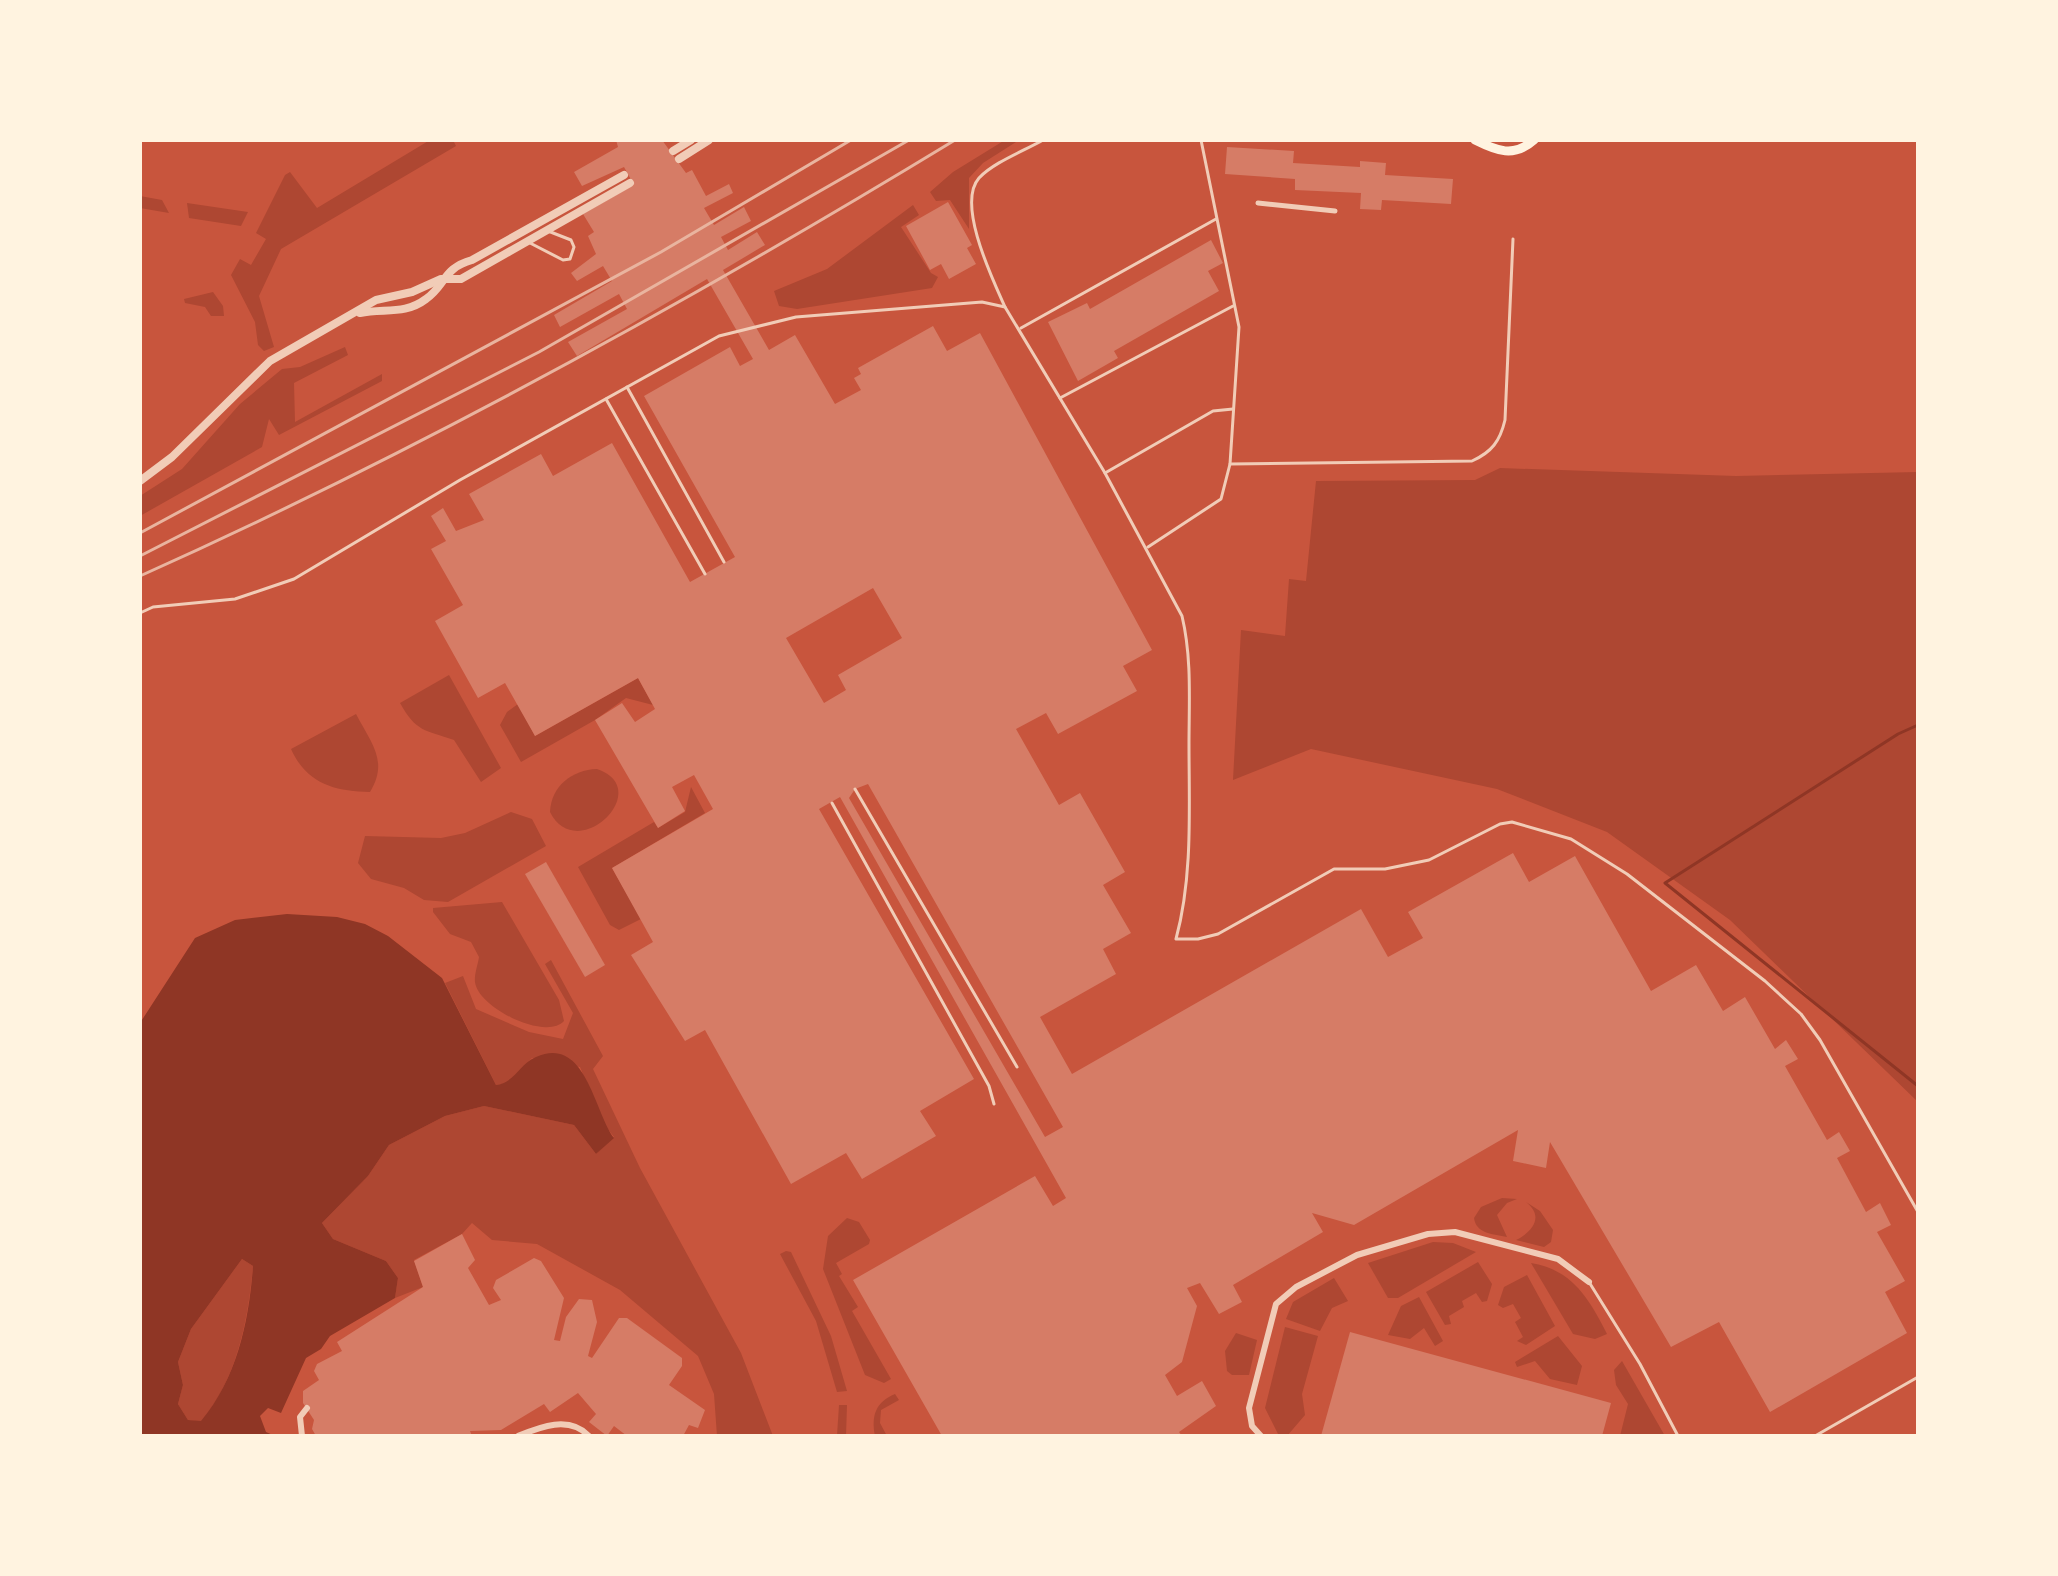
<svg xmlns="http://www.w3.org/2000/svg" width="2058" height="1576" font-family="Manrope,sans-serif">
<rect width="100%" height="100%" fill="#c8553d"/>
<!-- green -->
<g fill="#ae4732">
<polygon points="430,140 453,140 456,146 281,249 259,296 274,347 264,351 258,345 255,322 231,275 240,259 251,265 266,239 256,233 285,175 290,172 317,208"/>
<polygon points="1005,140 1019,140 983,163 969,178 969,229 950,200 936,201 930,192 953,172"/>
<polygon points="140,196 162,200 169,213 140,208"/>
<polygon points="187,203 248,212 241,226 189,218"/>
<polygon points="913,205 919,215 901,227 931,273 938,277 932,288 797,309 779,306 774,291 827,269"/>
<polygon points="213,292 223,306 224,316 211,316 205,307 185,303 184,299"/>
<polygon points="345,347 348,355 294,383 295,422 382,374 382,381 279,435 269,419 262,447 140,516 140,496 182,469 240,404 282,369 300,367"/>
<polygon points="1500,468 1736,476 1918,472 1918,1102 1730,920 1607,832 1497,789 1311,749 1233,780 1241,630 1285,636 1289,579 1306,581 1316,481 1475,480"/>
<path d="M 449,675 L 501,768 L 481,782 L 454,740 C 425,730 416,732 400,703 Z"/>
<polygon points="638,678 653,705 626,698 595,720 521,762 500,725 507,712 518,704 535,736"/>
<path d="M 356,714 C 371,743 389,761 370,792 C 334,791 307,784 291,749 Z"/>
<path d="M 597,769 C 656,789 577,866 550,812 C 551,786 572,770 597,769 Z"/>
<polygon points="691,787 705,813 612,868 641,919 619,930 610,925 578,867 654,822 658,828 685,812"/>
<polygon points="511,812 532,819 546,846 448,902 424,900 404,888 371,879 358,863 365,836 441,838 465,833"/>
<path d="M 502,902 L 559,1000 L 564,1021 C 546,1041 478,1008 475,982 C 474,975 478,964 479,957 L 471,942 L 450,934 L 433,912 L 433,908 Z"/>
<polygon points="551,960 603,1056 593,1069 640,1168 741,1353 773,1436 717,1436 714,1394 698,1356 620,1290 537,1244 492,1240 472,1223 462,1234 414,1260 423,1287 395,1298 398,1278 386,1261 333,1239 322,1223 368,1176 389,1145 445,1116 484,1106 574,1125 596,1154 614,1137 604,1124 580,1067 532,1058 508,1083 496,1085 445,983 463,976 476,1009 529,1032 563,1039 573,1013 545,964"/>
<path d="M 1502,1198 L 1517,1199 L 1507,1203 L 1497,1215 L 1507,1237 C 1494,1234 1476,1234 1474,1218 L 1481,1207 Z"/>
<path d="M 1526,1202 L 1540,1211 L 1553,1230 L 1551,1242 L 1544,1247 L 1516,1240 C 1532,1232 1545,1217 1526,1202 Z"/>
<polygon points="847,1218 859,1222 870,1240 869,1244 836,1263 842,1274 839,1276 858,1307 852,1311 891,1379 884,1383 865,1375 823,1269 828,1236"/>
<polygon points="1433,1242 1453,1243 1476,1252 1398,1298 1388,1298 1368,1263"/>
<polygon points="786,1251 791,1252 831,1336 847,1391 837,1392 816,1321 780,1254"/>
<path d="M 242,1259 L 253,1266 C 248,1321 237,1378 201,1422 L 188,1420 L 178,1404 L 183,1385 L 178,1362 L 191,1329 Z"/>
<polygon points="1478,1262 1492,1284 1487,1301 1482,1302 1476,1293 1462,1301 1464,1307 1449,1316 1451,1324 1445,1325 1426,1292"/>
<path d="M 1531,1263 C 1573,1270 1589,1299 1607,1334 L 1595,1339 L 1573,1334 Z"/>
<polygon points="1527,1275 1555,1326 1526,1345 1517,1341 1523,1337 1515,1322 1521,1318 1513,1304 1503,1308 1498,1305 1504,1287"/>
<polygon points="1334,1278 1348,1301 1332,1308 1320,1331 1286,1319 1293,1302"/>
<polygon points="1419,1297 1443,1341 1435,1346 1424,1328 1410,1339 1388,1335 1401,1306"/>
<polygon points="1285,1327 1318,1336 1302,1394 1305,1415 1287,1436 1279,1436 1265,1408"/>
<polygon points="1236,1333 1257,1340 1249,1375 1232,1375 1227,1371 1225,1351"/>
<polygon points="1558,1336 1582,1366 1577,1385 1550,1379 1535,1361 1517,1367 1515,1362"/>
<polygon points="1622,1361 1665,1436 1620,1436 1628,1404 1616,1385 1614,1370"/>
<path d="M 895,1394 L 899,1400 L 881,1410 L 880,1423 L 887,1436 L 875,1436 C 871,1415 876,1402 895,1394 Z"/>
<polygon points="839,1405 847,1405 846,1436 837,1436"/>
</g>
<!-- water -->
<path fill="#8f3625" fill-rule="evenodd" d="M 287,914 L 337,917 L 365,924 L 388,936 L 442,978 L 496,1085 C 516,1082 519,1064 536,1057 C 586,1035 594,1112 614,1138 L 596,1154 L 574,1125 L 484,1106 L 445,1116 L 389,1145 L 368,1176 L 322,1223 L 333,1239 L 386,1261 L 398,1278 L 395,1298 L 330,1336 L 321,1349 L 306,1358 L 281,1413 L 268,1408 L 260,1416 L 266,1432 L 275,1436 L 140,1436 L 140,1023 L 195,938 L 235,920 ZM 242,1259 L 253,1266 C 249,1321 237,1378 201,1421 L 188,1420 L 178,1404 L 183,1385 L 178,1362 L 191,1329 Z"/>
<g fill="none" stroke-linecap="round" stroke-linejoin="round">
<!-- stream -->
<polyline stroke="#8f3625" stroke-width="3" points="1918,725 1898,734 1665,883 1918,1086"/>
</g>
<!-- building -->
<g fill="#d67c66" fill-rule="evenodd">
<path d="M 616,140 L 662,140 L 686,173 L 692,170 L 706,196 L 729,184 L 733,193 L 704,208 L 714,225 L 744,207 L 751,221 L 721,237 L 728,250 L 757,232 L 765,245 L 723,270 L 769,350 L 795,335 L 835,404 L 861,390 L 854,378 L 861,374 L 858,368 L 933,326 L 947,351 L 980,333 L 1152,650 L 1123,666 L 1137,691 L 1058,734 L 1046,713 L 1016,729 L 1059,805 L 1080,793 L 1125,872 L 1103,885 L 1131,933 L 1103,949 L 1116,974 L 1040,1017 L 1072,1074 L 1361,909 L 1388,957 L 1423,938 L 1408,912 L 1513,853 L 1529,882 L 1575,856 L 1651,991 L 1696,965 L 1723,1011 L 1745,997 L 1775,1049 L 1786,1040 L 1798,1059 L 1785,1066 L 1827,1140 L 1839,1132 L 1850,1151 L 1837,1158 L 1866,1212 L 1880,1203 L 1891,1225 L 1877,1232 L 1905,1281 L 1885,1292 L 1907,1333 L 1770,1412 L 1719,1322 L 1671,1347 L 1550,1142 L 1546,1168 L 1513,1161 L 1518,1130 L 1354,1225 L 1312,1213 L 1323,1232 L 1233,1285 L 1242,1302 L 1219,1314 L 1200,1283 L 1187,1288 L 1197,1306 L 1182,1362 L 1165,1375 L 1177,1396 L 1202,1381 L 1216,1406 L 1179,1432 L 1182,1436 L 942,1436 L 853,1280 L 1035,1176 L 1053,1206 L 1066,1198 L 840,797 L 819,809 L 974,1079 L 920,1111 L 936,1136 L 862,1179 L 846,1153 L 791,1184 L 705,1030 L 685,1041 L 631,955 L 653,942 L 612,868 L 713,809 L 694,775 L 672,787 L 685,811 L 658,828 L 595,720 L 622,703 L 635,722 L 655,709 L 638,678 L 535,736 L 505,683 L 478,698 L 435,621 L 463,605 L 431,549 L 446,541 L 431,516 L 443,508 L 456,531 L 484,520 L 469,494 L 541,454 L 553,476 L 612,443 L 690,582 L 735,557 L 644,396 L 730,347 L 740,366 L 753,359 L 707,279 L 577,356 L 568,342 L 627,309 L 619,294 L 560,327 L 554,315 L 612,281 L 603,266 L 577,281 L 571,273 L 596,254 L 588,236 L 594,232 L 583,214 L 634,185 L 624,167 L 582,186 L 574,172 L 618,147 ZM 873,588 L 902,638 L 838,675 L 846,690 L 824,703 L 786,638 ZM 868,784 L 1063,1127 L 1045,1137 L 849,798 L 855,789 Z"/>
<polygon points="1227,147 1294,151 1293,163 1360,167 1360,161 1386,163 1385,175 1453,179 1451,204 1382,200 1381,210 1360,209 1361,193 1295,190 1295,179 1225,174"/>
<polygon points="948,202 972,245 967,248 976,264 949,279 941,264 930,270 906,226"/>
<polygon points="1211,240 1223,263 1208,271 1219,291 1114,351 1118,358 1078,381 1048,322 1087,303 1090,309"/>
<polygon points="546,862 605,965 585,977 525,874"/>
<polygon points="462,1234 475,1260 468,1268 489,1305 501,1300 493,1288 496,1280 534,1258 541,1261 564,1298 554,1340 560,1341 566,1317 579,1299 592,1300 597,1322 588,1356 592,1358 619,1318 627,1318 682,1358 682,1366 669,1385 705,1410 698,1428 689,1425 683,1436 627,1436 614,1426 607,1436 589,1422 596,1414 578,1393 550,1412 544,1404 501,1430 470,1431 472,1436 316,1436 312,1429 314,1420 303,1403 303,1391 319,1380 314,1371 317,1364 342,1351 337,1342 423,1287 414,1261"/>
<polygon points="1350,1332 1611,1403 1602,1436 1321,1436"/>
</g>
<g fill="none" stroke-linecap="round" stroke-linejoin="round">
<!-- service -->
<g stroke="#f1ccb7" stroke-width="3">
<polyline points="530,243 563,260 570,259 574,247 571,240 548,231"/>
<path d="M 1005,307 C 993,280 956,204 979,178 C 994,162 1024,151 1043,140"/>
<polyline points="1021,328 1216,219"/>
<polyline points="627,387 724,562"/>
<polyline points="1060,398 1233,306"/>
<polyline points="606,399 705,574"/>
<path d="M 1230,464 L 1472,461 C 1492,452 1500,441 1505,420 L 1513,239"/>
<polyline points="1105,473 1213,411 1233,409"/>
<polyline points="1148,547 1221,499 1230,464 1239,327 1201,140"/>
<path d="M 140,613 L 153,607 L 235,599 L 294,579 L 460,480 L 719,336 L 796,317 L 982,302 L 1005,307 L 1105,473 L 1182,616 C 1192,658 1189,702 1189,744 C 1189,808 1193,876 1176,939 L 1198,939 L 1218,934 L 1334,869 L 1385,869 L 1429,860 L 1500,824 L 1512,822 L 1571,839 L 1627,874 L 1765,981 L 1801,1014 L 1820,1040 L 1918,1212"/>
<polyline points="855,789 1017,1067"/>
<polyline points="832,803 989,1086 994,1104"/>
<polyline points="1589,1282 1640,1364 1678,1436"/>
<polyline points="1815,1436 1918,1377"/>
</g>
<!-- pedestrian -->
<polyline stroke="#f1ccb7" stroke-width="5" points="1258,203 1335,211"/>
<!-- minor -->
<g stroke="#f1ccb7" stroke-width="6">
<polyline points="302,1436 300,1417 307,1408"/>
<path d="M 518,1436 C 540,1427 569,1415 589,1436"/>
<polyline points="1261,1436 1252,1426 1249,1408 1276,1304 1296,1287 1357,1255 1428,1234 1455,1232 1558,1259 1589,1282"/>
</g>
<!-- tertiary -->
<g stroke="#f1ccb7" stroke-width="8">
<polyline points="673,151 691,140"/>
<polyline points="679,159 709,140"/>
<path d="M 360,313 C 384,308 405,315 426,299 C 446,285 443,268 472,260 L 624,175"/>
<polyline points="140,481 172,457 270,361 376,300 412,292 441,279 461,279 630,183"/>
</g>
<!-- secondary -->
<path stroke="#fff3e0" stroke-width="9" d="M 1475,140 C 1497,151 1514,158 1534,140"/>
<!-- rail -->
<g stroke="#e9b49f" stroke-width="3">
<polyline points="140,533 661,252 851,140"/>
<polyline points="140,556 539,352 909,140"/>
<path d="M 140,576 C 421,450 692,300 955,140"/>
</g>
</g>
<!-- border -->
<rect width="2058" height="1576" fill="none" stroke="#fff3e0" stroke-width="284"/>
</svg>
